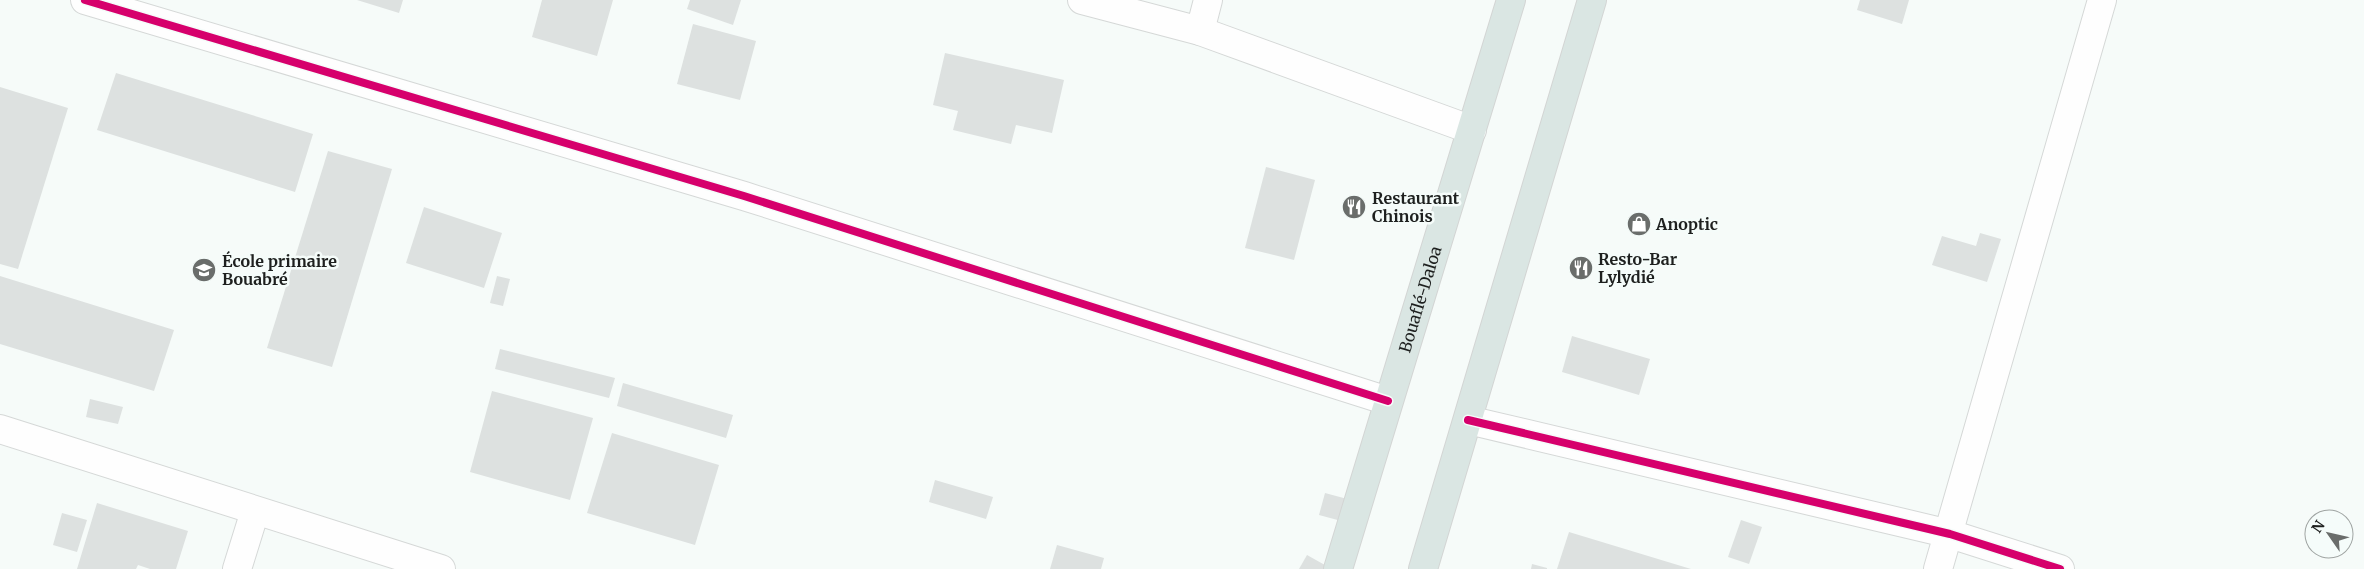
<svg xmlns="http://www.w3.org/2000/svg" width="2364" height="569" font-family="Merriweather,serif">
<rect width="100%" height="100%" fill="#f6fbf9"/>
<!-- building -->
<g fill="#dde1e0">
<polygon points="357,0 403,0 399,13"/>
<polygon points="542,0 613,0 597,56 532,37"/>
<polygon points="690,0 741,0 733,25 687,9"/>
<polygon points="1860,0 1909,0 1902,24 1857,10"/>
<polygon points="693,24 756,41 740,100 677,84"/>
<polygon points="945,53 1064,80 1052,133 1016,125 1011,144 953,130 958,111 933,105"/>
<polygon points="116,73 313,134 295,192 97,130"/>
<polygon points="0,87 68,108 18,269 0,264"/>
<polygon points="328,151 392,169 332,367 267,348"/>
<polygon points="1266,167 1315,180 1294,260 1245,248"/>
<polygon points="424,207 502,233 484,288 406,263"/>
<polygon points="1980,233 2001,239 1987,282 1932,265 1942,236 1976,246"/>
<polygon points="0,276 174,330 154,391 0,344"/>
<polygon points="497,276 510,279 503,306 490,303"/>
<polygon points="1572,336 1650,359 1639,395 1562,372"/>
<polygon points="500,349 615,378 609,398 495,369"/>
<polygon points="623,383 733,415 726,438 617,406"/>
<polygon points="492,391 593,418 570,500 470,472"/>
<polygon points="90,399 123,407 118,424 86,417"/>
<polygon points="612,433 719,465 695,545 587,513"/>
<polygon points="935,480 993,497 986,519 929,502"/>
<polygon points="1325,493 1351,500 1345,522 1319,515"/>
<polygon points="97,503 188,531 176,569 150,569 138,565 136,569 77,569"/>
<polygon points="62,513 87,520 77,552 53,545"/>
<polygon points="1741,520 1762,527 1749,564 1728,557"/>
<polygon points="1569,532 1691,569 1557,569"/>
<polygon points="1057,545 1104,558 1101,569 1050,569"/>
<polygon points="1307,555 1332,569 1299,569"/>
<polygon points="1532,564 1547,568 1547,569 1531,569"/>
</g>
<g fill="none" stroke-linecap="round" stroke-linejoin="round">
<!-- minor casing -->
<g stroke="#d5d8d7" stroke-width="30">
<g id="minor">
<polyline points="85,0 744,196 1388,401"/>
<polyline points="1082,0 1200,31 1472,130"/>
<polyline points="1200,31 1208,0"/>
<polyline points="1468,420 1950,534 2060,569"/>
<polyline points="0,429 441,569"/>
<polyline points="237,569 255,511"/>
<polyline points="1938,569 2102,0"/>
</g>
</g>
<!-- trunk casing -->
<g stroke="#d3d5d4" stroke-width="30">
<g id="trunk">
<path id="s1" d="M 1338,569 L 1511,0"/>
<polyline points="1423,569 1592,0"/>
</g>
</g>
<!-- minor -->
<use href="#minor" stroke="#fefefe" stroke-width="28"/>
<!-- trunk -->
<use href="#trunk" stroke="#dae6e3" stroke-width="28"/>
<!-- cycleway casing -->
<g stroke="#f5fcfa" stroke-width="11">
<g id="cycleway">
<polyline points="85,0 744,196 1388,401"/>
<polyline points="1468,420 1950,534 2060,569"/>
</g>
</g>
<!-- cycleway -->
<use href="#cycleway" stroke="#d6006c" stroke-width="8"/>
</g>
<!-- icons -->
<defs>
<g id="restaurant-disc" transform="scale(1.25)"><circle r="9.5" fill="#6a6d6b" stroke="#f5fcfa"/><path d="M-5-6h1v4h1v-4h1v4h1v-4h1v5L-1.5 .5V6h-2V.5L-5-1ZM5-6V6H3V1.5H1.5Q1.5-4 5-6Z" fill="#fff"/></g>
<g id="shop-disc" transform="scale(1.25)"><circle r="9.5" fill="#6a6d6b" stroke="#f5fcfa"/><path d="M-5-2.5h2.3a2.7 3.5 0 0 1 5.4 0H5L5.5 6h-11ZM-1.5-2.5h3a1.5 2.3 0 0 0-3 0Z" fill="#fff"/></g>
<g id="school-disc" transform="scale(1.25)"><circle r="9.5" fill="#6a6d6b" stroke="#f5fcfa"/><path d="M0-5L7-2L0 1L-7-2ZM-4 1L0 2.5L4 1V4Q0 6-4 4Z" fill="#fff"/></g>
</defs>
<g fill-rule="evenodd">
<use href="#restaurant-disc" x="1354" y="207"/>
<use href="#shop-disc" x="1639" y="224"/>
<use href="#restaurant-disc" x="1581" y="268"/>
<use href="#school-disc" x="204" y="270"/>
</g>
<g text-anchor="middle" stroke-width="5" stroke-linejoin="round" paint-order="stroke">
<!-- poi labels -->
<g font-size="16" font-weight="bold" fill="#1e201f" stroke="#f5fcfa" text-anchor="start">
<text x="1372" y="204">Restaurant<tspan x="1372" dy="18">Chinois</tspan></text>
<text x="1656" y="230">Anoptic</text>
<text x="1598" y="265">Resto-Bar<tspan x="1598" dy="18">Lylydié</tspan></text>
<text x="222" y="267">École primaire<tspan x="222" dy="18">Bouabré</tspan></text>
</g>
<!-- street labels -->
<g font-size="16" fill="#1e201f" stroke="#f5fcfa">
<text dy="6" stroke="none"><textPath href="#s1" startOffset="282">Bouaflé-Daloa</textPath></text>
</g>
</g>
<!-- north arrow -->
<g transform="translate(2329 534) rotate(304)"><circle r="24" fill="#f5fcfa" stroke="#9fa4a2"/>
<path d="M0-4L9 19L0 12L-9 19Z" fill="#6a6d6b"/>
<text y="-8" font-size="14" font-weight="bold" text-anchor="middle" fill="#1e201f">N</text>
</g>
</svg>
